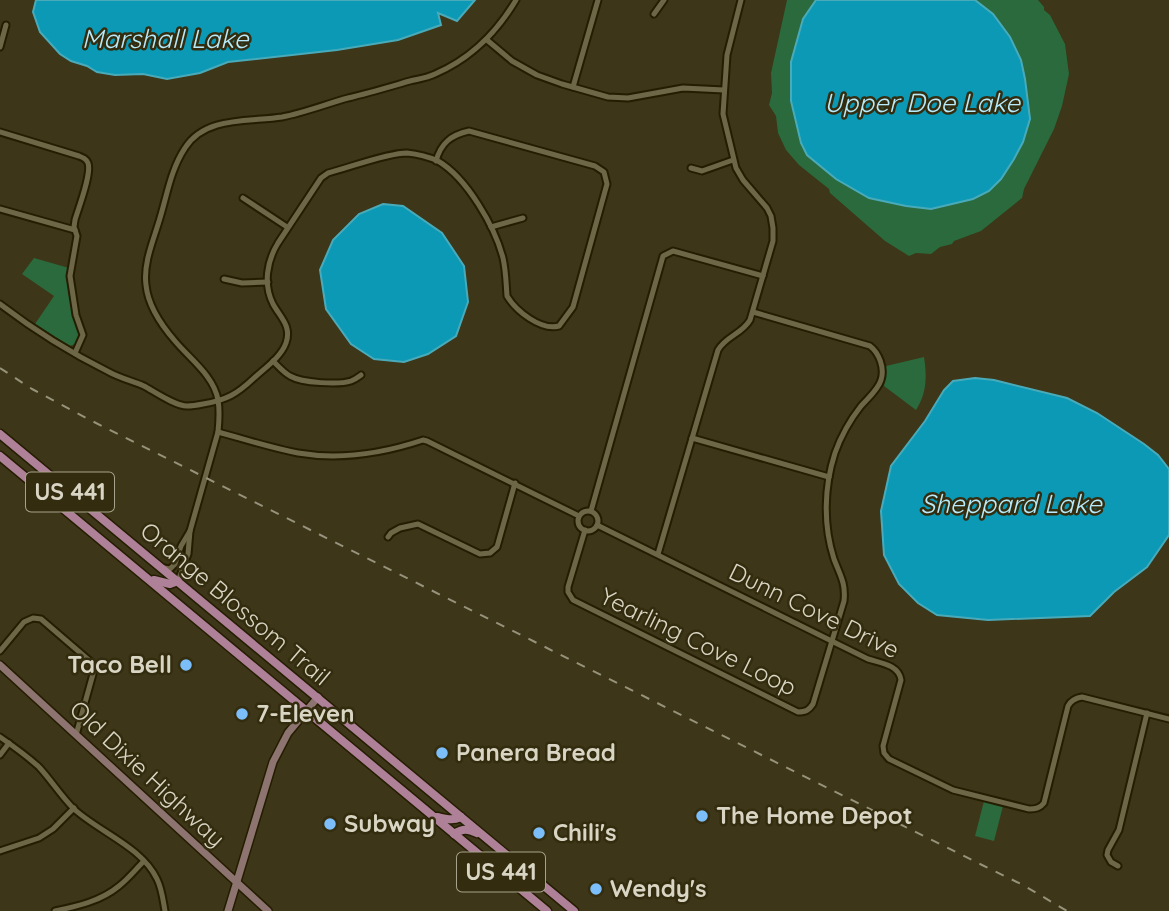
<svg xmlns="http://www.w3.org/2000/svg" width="1169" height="911" font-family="Quicksand,sans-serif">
<rect width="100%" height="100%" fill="#3d3618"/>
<!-- green -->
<g fill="#2a6a3d">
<polygon points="787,0 816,0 803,19 1030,119 1025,79 1021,60 993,14 975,0 1038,0 1044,7 1044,10 1050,15 1065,44 1069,74 1062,106 1054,129 1024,189 1022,198 981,231 954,241 952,244 940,247 931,254 916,253 909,256 885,241 830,193 829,189 799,165 786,150 778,133 776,116 769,105 772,93 771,73"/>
<polygon points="34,258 69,268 68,284 71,305 79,336 75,344 70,346 35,324 54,296 22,274"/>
<path d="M 924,357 C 927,377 927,393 916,410 L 884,386 L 886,376 L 886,366 Z"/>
<polygon points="984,801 1003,806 994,841 975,836"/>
</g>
<!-- water -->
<g fill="#0b99b6" stroke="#49abba" stroke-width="2">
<polygon points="36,0 475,0 457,21 438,13 441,25 398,40 337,50 228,62 200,73 167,79 143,74 115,75 97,72 87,66 71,61 60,54 40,32 33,12"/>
<polygon points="816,0 975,0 993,14 1010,37 1021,60 1025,79 1030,119 1023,142 1014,159 1001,179 989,191 973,199 931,209 906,206 869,198 836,179 807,155 801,143 791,101 791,62 803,19"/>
<polygon points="383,204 403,206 442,233 464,266 468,302 456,336 428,354 404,362 374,359 351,344 326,309 320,270 333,240 359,214"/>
<polygon points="975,378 994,380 1067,398 1097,413 1144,444 1158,455 1169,469 1169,535 1147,567 1114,592 1090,616 988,620 937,615 918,603 899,584 884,555 881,511 891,466 925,421 944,390 953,381"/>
</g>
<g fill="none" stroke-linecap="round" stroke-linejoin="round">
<!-- street casing -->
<g stroke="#241d01" stroke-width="9">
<g id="street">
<polyline points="654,14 664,0"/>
<polyline points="487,40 512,61 537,75 562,84 608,97 628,98 683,88 724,90"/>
<polyline points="0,47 6,25"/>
<polyline points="573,87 598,0"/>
<path d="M 0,132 L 79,156 C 84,158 86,159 88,163 C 92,174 78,209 75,220 L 74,227 L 77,236 L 70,276 L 76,315 L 83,335 L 75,353"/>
<polyline points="691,168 702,171 733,160"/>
<polyline points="243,198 287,227"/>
<polyline points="0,209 75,230"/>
<polyline points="491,227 523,218"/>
<polyline points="224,279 242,283 268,282"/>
<path d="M 0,304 C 34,330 71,353 109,372 C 120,378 132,381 144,386 C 155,392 175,406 187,406 C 192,406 198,405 203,404 C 227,400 237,394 254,378 C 265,368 281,357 286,343 C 292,326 280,317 273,304 C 263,284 267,261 278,243 L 321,178 L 328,173 C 348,168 387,153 407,153 C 417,154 429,157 438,161 C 467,178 495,227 503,258 C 506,271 506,283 507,296 C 516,311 541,331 559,326 L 573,307 L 607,184 L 604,172 L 595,166 L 469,131 C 451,135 441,143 436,161"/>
<path d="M 273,361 C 278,366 284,373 290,376 C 302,383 339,385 351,381 C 356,379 357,378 361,375"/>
<path d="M 218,432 C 244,439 271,448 298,453 C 339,460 384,453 423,440 L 427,441 L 579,516"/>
<polyline points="692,438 829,477"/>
<polyline points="591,511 663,256 673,251 763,276"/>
<circle cx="588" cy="521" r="10"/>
<path d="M 597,525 L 868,659 C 881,663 899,665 901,680 L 883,746 L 884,753 L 889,759 L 953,790 L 1029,809 C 1036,809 1040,808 1044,803 L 1068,706 C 1071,700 1076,698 1082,697 L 1169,719"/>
<path d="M 585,530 L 568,587 L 568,592 L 573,600 L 798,712 C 806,712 809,710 813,704 L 844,601 C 846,583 840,575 834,559 C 823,525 824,487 835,453 C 841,436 850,420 861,406 C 868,398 878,390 881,380 C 885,368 879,353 870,346 L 753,312"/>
<polyline points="388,537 391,533 400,528 418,524 480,554 490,553 497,547 515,483"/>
<path d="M 658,554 L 718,350 C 726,336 742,334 750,320 L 773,241 L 773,228 L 771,216 L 767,208 L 743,180 L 736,168 L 723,114 L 727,55 L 741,0"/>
<polyline points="164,568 170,569 175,564 181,546 190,531"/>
<path d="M 178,581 L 188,554 L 190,531 L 218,432 C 219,422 220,411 218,400 C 214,376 190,359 175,341 C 162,326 148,306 146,285 C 143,263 154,239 160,218 C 167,195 171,169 185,148 C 205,116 249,122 282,117 C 304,113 326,104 348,98 C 369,93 389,87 410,81 C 418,79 427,78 435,74 C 470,59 497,32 516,0"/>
<polyline points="0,651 24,622 33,618 41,619 91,662 94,666 93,674 76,735"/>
<path d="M 0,737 C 13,746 27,756 39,767 C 51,780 61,796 74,809 C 99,832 142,847 157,879 C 162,889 163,900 165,911"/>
<polyline points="0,755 9,743"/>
<polyline points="0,851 39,838 53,829 74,808"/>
<polyline points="1118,866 1111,862 1107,855 1108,850 1119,830 1147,713"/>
<path d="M 55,911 C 78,906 101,901 119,886 C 128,879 136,869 144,861"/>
</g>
</g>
<!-- secondary casing -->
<g stroke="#241d01" stroke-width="10">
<g id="secondary">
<polyline points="0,665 268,911"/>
<polyline points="228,911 273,762 288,733 318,697"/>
</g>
</g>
<!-- primary casing -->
<g stroke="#241d01" stroke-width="11">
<g id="primary">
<polyline points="0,434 574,911"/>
<polyline points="0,456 547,911"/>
<polyline points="154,580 170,584 178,581"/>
<path d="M 437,817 C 447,819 452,821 461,817"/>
<path d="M 454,834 C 463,828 468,829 477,833"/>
</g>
</g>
<!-- street -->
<use href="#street" stroke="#6d6647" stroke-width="5"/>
<!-- secondary -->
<use href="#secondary" stroke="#8e7470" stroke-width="7"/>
<!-- primary -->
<use href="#primary" stroke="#ae8198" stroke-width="8"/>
<!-- rail -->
<polyline stroke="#97927b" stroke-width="2" stroke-dasharray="9 9" stroke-linecap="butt" points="0,368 32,389 86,418 982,865 1023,885 1067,911"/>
</g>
<!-- markers -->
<g fill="#7cbef9" stroke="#332c0e" stroke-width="2.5">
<circle cx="186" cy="665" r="7"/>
<circle cx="242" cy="714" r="7"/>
<circle cx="442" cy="753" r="7"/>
<circle cx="702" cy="816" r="7"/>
<circle cx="330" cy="824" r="7"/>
<circle cx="539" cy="833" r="7"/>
<circle cx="596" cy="889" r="7"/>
</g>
<g text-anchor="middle" stroke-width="5" stroke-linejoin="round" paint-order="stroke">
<!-- shield labels -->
<g fill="#332c0e" stroke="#a7a28d" stroke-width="2">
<rect x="26" y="472.5" width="88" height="39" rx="5"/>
<rect x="457" y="852.5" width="88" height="39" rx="5"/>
</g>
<g font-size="23" font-weight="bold" fill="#d9d5c4">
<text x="70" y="500">US 441</text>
<text x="501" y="880">US 441</text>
</g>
<!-- street labels -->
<g font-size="24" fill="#d9d5c4" stroke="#332c0e">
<text transform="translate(235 604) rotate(40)" y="8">Orange Blossom Trail</text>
<text transform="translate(814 611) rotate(26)" y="8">Dunn Cove Drive</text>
<text transform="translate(698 642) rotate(26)" y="8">Yearling Cove Loop</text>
<text transform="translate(147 774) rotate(43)" y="8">Old Dixie Highway</text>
</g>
<!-- poi labels -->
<g font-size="24" font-weight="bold" fill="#d9d5c4" stroke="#332c0e" text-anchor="start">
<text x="172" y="673" text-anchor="end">Taco Bell</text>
<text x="256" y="722">7-Eleven</text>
<text x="456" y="761">Panera Bread</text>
<text x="716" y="824">The Home Depot</text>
<text x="344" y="832">Subway</text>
<text x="553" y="841">Chili's</text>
<text x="610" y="897">Wendy's</text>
</g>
<!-- water labels -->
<g font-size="26" font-style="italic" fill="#b7ebfb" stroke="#332c0e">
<text x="165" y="48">Marshall Lake</text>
<text x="922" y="112">Upper Doe Lake</text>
<text x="1011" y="513">Sheppard Lake</text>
</g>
</g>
</svg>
